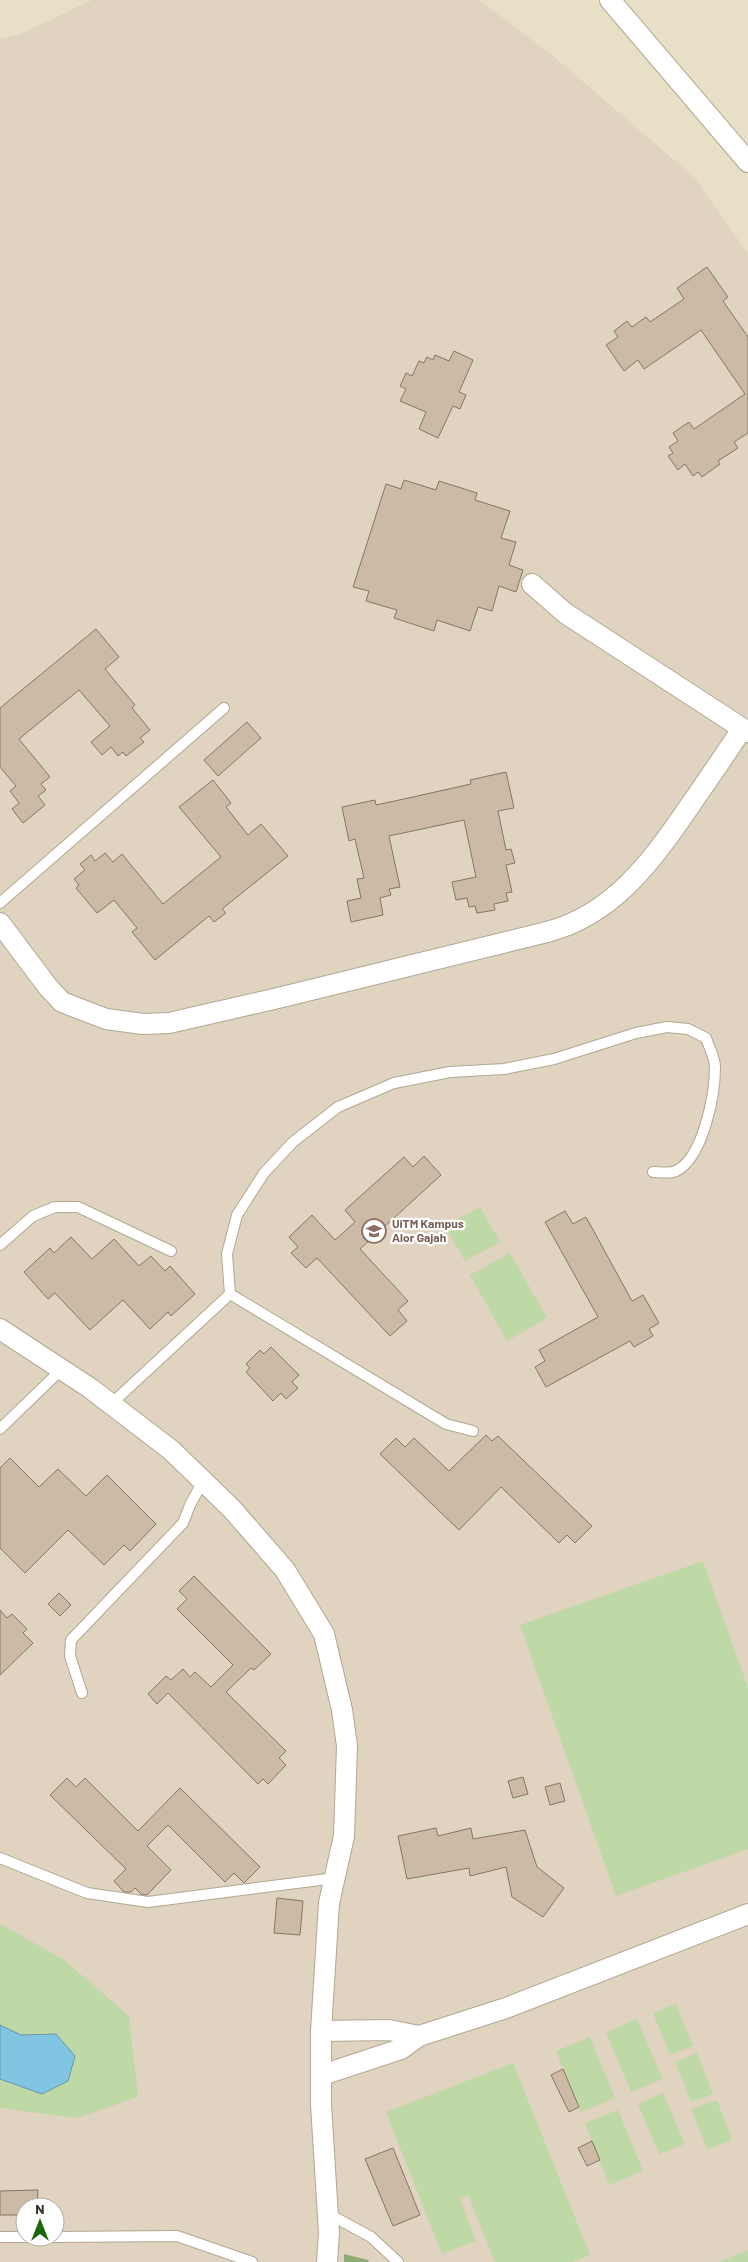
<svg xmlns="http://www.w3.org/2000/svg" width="748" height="2262" font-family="Barlow,sans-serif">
<rect width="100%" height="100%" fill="#e7dfc6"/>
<!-- education -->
<path fill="#e0d3c0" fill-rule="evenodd" d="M 92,0 L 479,0 L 553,56 L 695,178 L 748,254 L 748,2262 L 0,2262 L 0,39 L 21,34 ZM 25,2207 L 55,2207 L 55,2237 L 25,2237 Z"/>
<!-- green -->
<g fill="#bed8a6">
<polygon points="480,1207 500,1242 465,1261 445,1226"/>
<polygon points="510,1253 547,1318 507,1341 470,1275"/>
<polygon points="703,1561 748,1688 748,1849 616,1896 520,1625"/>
<polygon points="0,1924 63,1959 129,2016 138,2097 77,2118 0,2108"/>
<polygon points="676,2004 693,2046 670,2055 653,2013"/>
<polygon points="637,2019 663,2079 631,2092 606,2032"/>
<polygon points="590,2037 615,2098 581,2112 556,2051"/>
<polygon points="697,2053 713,2094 691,2102 675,2062"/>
<polygon points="513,2063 590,2255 572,2262 495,2262 468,2195 460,2198 476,2241 442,2254 386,2112"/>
<polygon points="663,2093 685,2144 659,2154 638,2104"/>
<polygon points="717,2100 732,2140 707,2149 691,2109"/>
<polygon points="618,2110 643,2171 609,2185 585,2123"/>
<polygon points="748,2250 748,2262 718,2262"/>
</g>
<!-- forest -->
<polygon fill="#8fab74" points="344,2254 368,2260 369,2262 344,2262"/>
<!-- water -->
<polygon fill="#81c5e3" stroke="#6998aa" points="0,2025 21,2035 56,2034 75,2056 68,2081 42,2094 0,2079"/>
<!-- building -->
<g fill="#ccbaa6" stroke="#867663">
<polygon points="707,267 728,297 723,301 748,337 748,433 734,442 738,448 718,461 720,464 702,477 698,472 693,476 685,464 678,470 668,456 673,453 669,447 678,441 673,433 689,422 694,429 745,394 701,330 644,369 638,360 624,371 606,345 618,337 614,331 627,321 632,327 646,317 650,322 684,299 677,288"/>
<polygon points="454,351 473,360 459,392 466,395 460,409 453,406 438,438 419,429 426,412 400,401 406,389 400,386 406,373 412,376 419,361 424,363 427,357 433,360 435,355 449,361"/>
<polygon points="404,480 436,490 439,481 477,493 475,500 510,511 501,538 516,542 509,565 523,570 516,592 499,586 492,611 478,607 470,631 437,620 434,631 394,618 397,610 366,601 369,591 353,587 386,484 401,489"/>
<polygon points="96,629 119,657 105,669 135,705 132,708 150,730 140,738 144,742 126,756 123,752 118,756 111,747 102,755 91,742 110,726 79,690 19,739 50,777 41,784 46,790 38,796 45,805 23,823 12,809 19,803 10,791 16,786 0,767 0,708"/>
<polygon points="247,722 261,738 218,776 204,760"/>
<polygon points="506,772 514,808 498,811 506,850 511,849 515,863 506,865 512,892 506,893 508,901 494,904 495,910 477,913 475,906 469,907 467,898 456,900 452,882 476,877 464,820 389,836 400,887 389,889 391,895 380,898 383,915 351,922 347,901 361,898 357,879 364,878 355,839 349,841 342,807 375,800 376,805 413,797 471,784 470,780"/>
<polygon points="213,780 231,803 226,807 248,835 261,824 288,856 222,909 226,913 214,922 209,916 155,960 132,932 137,928 114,900 97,913 76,888 79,885 74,879 85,870 80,864 91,855 95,861 105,853 113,862 122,854 163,904 221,857 179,807"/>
<polygon points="424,1156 441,1175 360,1249 408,1301 398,1310 407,1321 390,1336 317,1258 306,1268 291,1253 298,1247 289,1237 312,1215 335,1240 355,1222 345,1210 404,1157 413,1167"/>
<polygon points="565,1211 573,1224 586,1217 632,1301 643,1295 659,1323 649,1329 653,1336 634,1347 630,1341 546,1387 535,1367 545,1361 539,1350 598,1317 545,1222"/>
<polygon points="71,1237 92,1259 114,1239 139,1266 151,1256 165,1271 170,1266 195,1294 171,1316 168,1312 150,1329 123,1300 90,1330 55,1293 48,1299 24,1272 50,1248 54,1253"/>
<polygon points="271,1347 299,1375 292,1382 298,1388 286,1399 281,1393 273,1401 246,1372 250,1368 246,1364 260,1350 264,1354"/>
<polygon points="486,1435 492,1441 498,1436 592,1526 575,1543 567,1535 559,1543 501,1487 459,1530 380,1454 396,1438 405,1447 414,1438 449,1471"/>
<polygon points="10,1458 39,1487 58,1469 86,1496 107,1475 156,1524 130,1551 124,1545 104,1565 68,1530 25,1573 0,1548 0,1468"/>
<polygon points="194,1576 271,1654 254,1670 251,1668 226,1692 286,1751 279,1758 286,1765 268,1784 263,1779 258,1784 168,1693 157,1704 148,1694 166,1676 171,1680 183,1669 190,1677 195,1672 211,1687 233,1665 177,1609 187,1599 179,1591"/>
<polygon points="59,1593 71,1605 60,1616 48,1604"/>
<polygon points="0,1610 7,1618 12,1614 27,1629 23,1633 33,1643 0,1675"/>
<polygon points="523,1777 528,1794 513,1798 508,1781"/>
<polygon points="67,1778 76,1787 85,1778 138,1831 180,1788 260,1867 244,1883 234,1873 225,1882 168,1825 147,1846 171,1870 147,1895 141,1894 135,1888 131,1892 124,1892 114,1881 126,1869 50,1795"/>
<polygon points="560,1783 565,1801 550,1805 545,1787"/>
<polygon points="436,1828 438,1836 471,1828 473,1839 525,1830 537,1867 564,1888 543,1917 512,1897 506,1867 470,1876 469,1868 407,1879 398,1836"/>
<polygon points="277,1898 303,1901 300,1935 274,1933"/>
<polygon points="563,2069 579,2107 569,2112 551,2075"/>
<polygon points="592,2141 600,2160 587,2166 578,2148"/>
<polygon points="393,2148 420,2215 393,2226 365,2159"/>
<polygon points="38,2190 37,2207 25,2207 25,2215 0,2215 0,2191"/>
</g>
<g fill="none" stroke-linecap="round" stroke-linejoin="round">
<!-- lane casing -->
<g stroke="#b0a891" stroke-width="12">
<g id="lane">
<polyline points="0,903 224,708"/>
<polyline points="0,1245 33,1216 55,1207 78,1207 171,1251"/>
<path d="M 230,1294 L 227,1254 L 237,1215 L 264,1173 L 293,1142 L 338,1107 L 394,1083 L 450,1072 L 504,1069 L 554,1059 L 636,1033 L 667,1027 L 688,1029 L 706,1038 C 709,1047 715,1058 715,1067 C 715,1095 703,1158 676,1171 C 670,1174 659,1172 653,1172"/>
<polyline points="230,1294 446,1424 473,1431"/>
<polyline points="111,1404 230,1294"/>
<polyline points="0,1429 62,1369"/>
<polyline points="82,1693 70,1656 71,1640 183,1523 190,1505 203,1481"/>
<polyline points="0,1858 87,1893 148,1902 335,1878"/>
<polyline points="327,2213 371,2237 398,2262"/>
<polyline points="0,2237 38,2237"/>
<polyline points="55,2237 177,2236 252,2262"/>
</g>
</g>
<!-- street casing -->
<g stroke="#b0a891" stroke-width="22">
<g id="street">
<polyline points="610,0 748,162"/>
<polyline points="532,584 565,613 748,732"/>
<path d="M 0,923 L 48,987 L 62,1002 L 106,1019 L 143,1024 L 169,1023 L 274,999 L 547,932 C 613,915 652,861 689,807 C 707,781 725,755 742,729"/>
<polyline points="0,1329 90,1388 171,1450 232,1509 285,1570 324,1634 342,1710 347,1746 344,1836 329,1903 321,2031 321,2104 329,2233 327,2262"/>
<polyline points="321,2031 389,2030 419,2036"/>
<polyline points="322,2075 401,2049 419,2036 506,2008 748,1914"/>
</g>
</g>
<!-- lane -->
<use href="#lane" stroke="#fff" stroke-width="10"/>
<!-- street -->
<use href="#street" stroke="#fff" stroke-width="20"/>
</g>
<!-- icons -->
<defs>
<g id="university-ring" transform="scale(1.25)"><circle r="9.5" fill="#fff" stroke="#8d6e63" stroke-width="1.5"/><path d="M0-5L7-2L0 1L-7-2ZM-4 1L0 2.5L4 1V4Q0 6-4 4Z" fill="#8d6e63"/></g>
</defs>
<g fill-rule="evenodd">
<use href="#university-ring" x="374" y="1231"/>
</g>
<g text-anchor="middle" stroke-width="4.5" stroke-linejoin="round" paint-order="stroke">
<!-- education labels -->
<g font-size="12" font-weight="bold" fill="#785e54" stroke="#fff" text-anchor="start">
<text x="392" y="1228">UiTM Kampus<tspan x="392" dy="14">Alor Gajah</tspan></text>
</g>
</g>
<!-- north arrow -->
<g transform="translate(40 2222)"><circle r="24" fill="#ffffff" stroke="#adaca8"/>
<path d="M0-4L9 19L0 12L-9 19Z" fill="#196808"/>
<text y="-8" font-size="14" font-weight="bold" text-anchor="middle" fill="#322f26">N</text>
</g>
</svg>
